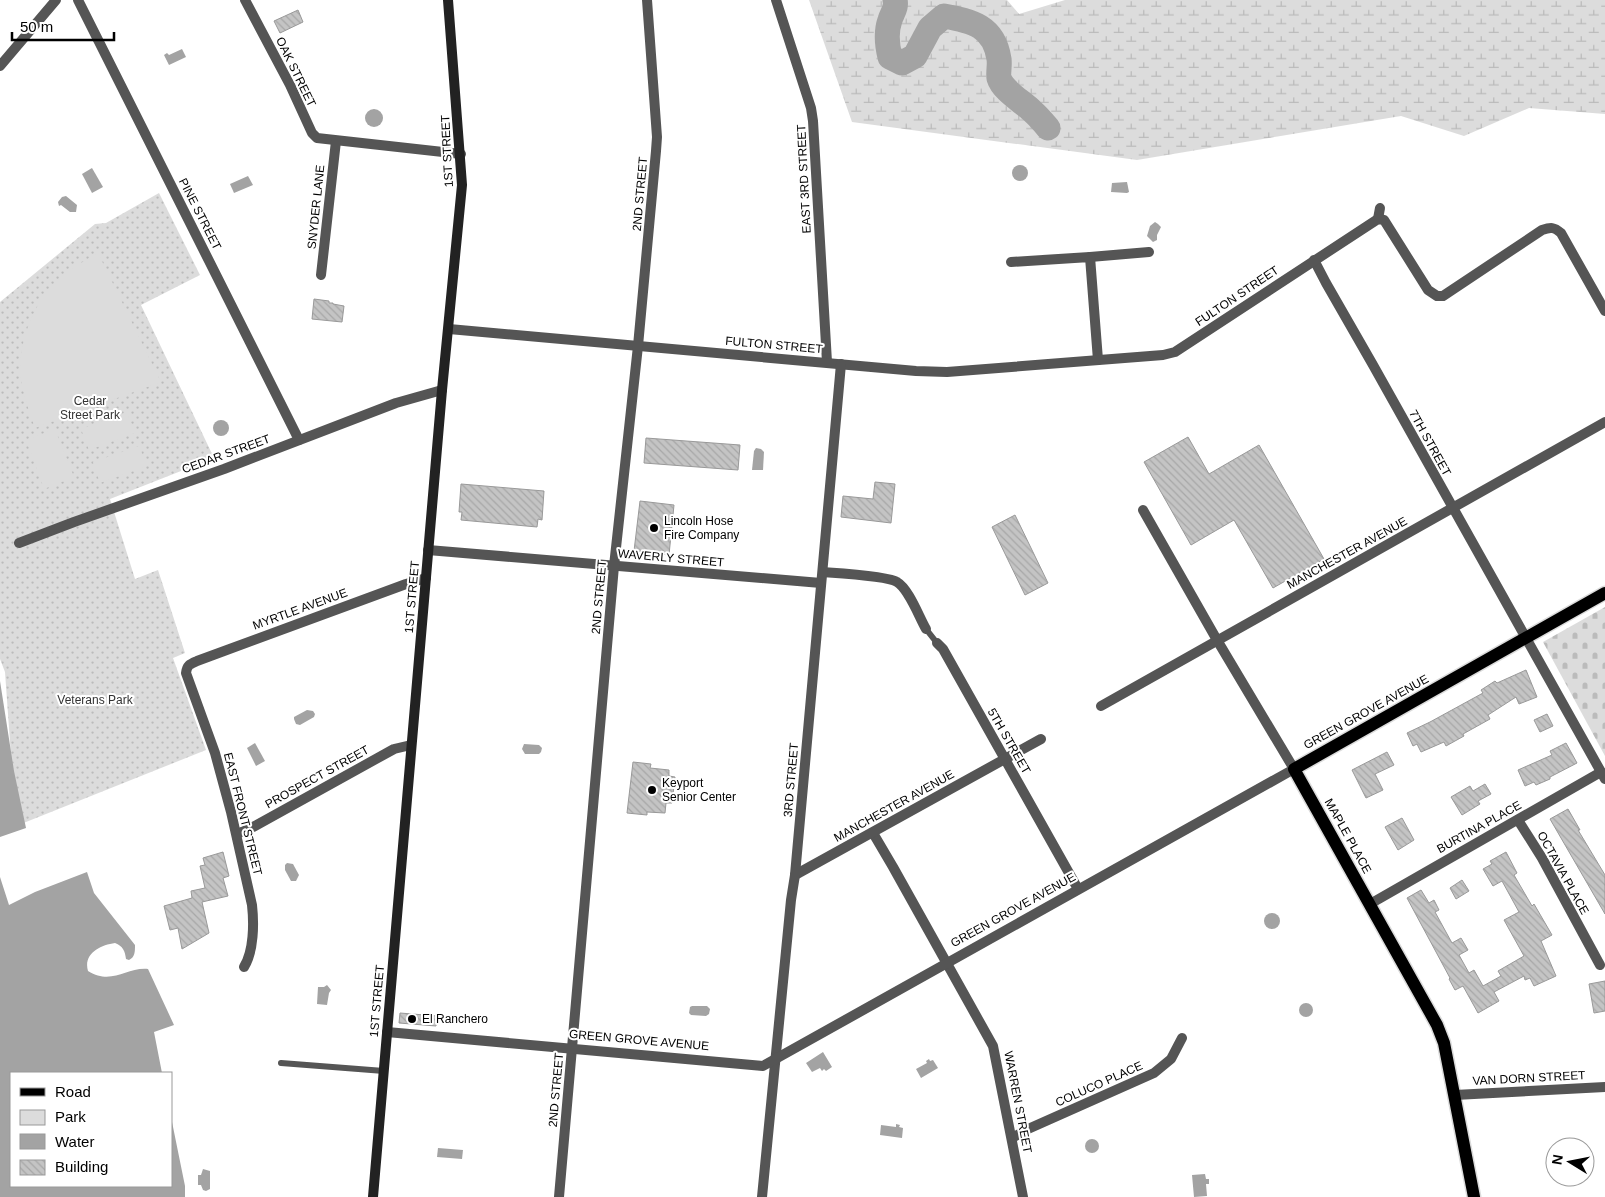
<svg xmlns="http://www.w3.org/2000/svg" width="1605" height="1197" font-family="Arial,sans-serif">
<defs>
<pattern id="green-dots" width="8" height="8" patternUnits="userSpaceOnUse" patternTransform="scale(1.25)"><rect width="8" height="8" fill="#dcdcdc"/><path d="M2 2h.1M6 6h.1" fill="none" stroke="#bbb" stroke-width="1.8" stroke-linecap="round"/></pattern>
<pattern id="wetland-marsh" width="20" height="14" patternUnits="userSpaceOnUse" patternTransform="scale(1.25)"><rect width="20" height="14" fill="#dcdcdc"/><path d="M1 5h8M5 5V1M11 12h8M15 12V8" fill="none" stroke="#bbb"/></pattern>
<pattern id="cemetery-stones" width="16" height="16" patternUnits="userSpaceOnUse" patternTransform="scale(1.25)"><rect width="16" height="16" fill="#dcdcdc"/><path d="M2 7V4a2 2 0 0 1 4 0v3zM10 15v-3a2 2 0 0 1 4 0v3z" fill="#bbb"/></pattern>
<pattern id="building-back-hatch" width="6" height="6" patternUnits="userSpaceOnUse" patternTransform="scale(1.25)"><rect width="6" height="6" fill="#c4c4c4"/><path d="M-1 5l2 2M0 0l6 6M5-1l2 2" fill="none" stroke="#a7a7a7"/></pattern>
</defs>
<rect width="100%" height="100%" fill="#fff"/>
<!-- green -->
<polygon fill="url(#green-dots)" points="159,193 200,275 141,305 214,458 110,499 135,579 158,570 185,653 173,658 206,750 16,826 5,672 0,659 0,302 95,224 106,223"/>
<!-- wetland -->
<polygon fill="url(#wetland-marsh)" points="809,0 1007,0 1019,14 1065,0 1605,0 1605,114 1529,108 1464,136 1401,116 1137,160 852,122"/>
<!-- cemetery -->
<polygon fill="url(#cemetery-stones)" points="1605,607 1605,756 1543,642"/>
<!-- pitch -->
<g fill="#dcdcdc">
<path d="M 98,253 L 161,382 L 35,428 C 29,412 24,396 21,380 C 16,350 32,305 54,284 C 67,271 82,262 98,253 Z"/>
<polygon points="127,412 135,433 89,450 81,429"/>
<polygon points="55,429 74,477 44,489 26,440"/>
<polygon points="139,446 147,466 100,483 93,462"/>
</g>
<!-- water -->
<g fill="#a3a3a3">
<polygon points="182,49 186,57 169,65 164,55 167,53 169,55"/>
<circle cx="374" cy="118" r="9"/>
<circle cx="1020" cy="173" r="8"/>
<polygon points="92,168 103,187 92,193 82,174"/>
<polygon points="248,176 253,185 234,193 230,184"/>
<polygon points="1127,182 1129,192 1127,193 1111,192 1112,183"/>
<polygon points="66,196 77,205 76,212 70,212 61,205 59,206 58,202 62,197"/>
<polygon points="1155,222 1158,224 1161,227 1157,235 1157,240 1153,242 1147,236 1150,226"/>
<circle cx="221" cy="428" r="8"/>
<polygon points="756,448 761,449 764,452 763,470 752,470 754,451"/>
<polygon points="0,681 14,771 26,828 0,837"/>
<polygon points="307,710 313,711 315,714 314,717 300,725 296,724 294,719 294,717"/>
<polygon points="255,743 265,761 256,766 247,748"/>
<polygon points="524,744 539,745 542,748 541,752 539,754 525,754 522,749"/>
<polygon points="287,863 293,864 299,875 296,881 291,881 285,870 285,865"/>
<path d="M 87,872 L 94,893 L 135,945 C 135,952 135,957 129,960 L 126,959 C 125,951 123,946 115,943 C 100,945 83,954 88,971 C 112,986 126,967 148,969 L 174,1025 L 154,1032 L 162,1073 L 11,1073 L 11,1186 L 171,1186 L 171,1117 L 185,1186 L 185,1197 L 0,1197 L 0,877 L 9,905 L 35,892 Z"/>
<circle cx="1272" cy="921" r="8"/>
<polygon points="327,985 331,990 329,993 327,1005 317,1004 318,987 324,987"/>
<circle cx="1306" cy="1010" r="7"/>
<polygon points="692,1006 707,1006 710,1009 709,1014 706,1016 691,1015 689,1013 690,1007"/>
<polygon points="823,1052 832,1067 826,1071 824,1069 822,1071 820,1068 812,1072 806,1063"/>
<polygon points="929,1059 930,1061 933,1060 938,1068 921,1078 916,1069 927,1063 926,1061"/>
<polygon points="896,1124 900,1125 899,1127 903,1128 902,1138 880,1135 881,1125 896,1127"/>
<circle cx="1092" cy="1146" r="7"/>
<polygon points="438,1148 463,1150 462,1159 437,1157"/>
<polygon points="203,1169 210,1171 210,1189 206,1191 203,1190 201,1185 198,1185 198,1175 201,1175"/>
<polygon points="1205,1174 1206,1179 1209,1179 1209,1184 1206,1184 1207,1196 1194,1197 1192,1175"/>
</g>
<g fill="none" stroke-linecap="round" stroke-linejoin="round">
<!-- river -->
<path stroke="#a3a3a3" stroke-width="25" d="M 895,0 C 897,8 892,13 890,20 C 886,31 887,45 890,57 L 902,63 L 915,56 L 930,28 L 944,16 C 972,21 994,26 999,59 C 1000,65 998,73 999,78 C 1003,91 1023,102 1032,111 C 1038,116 1043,122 1048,128"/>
</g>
<!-- building -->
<g fill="url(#building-back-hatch)" stroke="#999">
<polygon points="298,10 303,22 280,33 274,21"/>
<polygon points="314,299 329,301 329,303 333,303 333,304 344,306 342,322 312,319"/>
<polygon points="1188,437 1209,474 1259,445 1324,559 1273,588 1234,520 1191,545 1144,462"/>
<polygon points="646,438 740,445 738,470 644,463"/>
<polygon points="875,482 895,484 891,523 841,517 843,496 873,499"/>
<polygon points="461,484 544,491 542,520 538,519 537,527 461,520 462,512 459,512"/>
<polygon points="640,501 674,505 669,555 634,551"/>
<polygon points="1015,515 1048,583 1025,595 992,527"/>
<polygon points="1526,670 1537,697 1519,704 1516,697 1488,715 1490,719 1463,734 1464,736 1446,746 1444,742 1421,752 1417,744 1413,746 1407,733 1430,722 1483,693 1481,690 1495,681 1497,683"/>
<polygon points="1547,714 1553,726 1540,732 1534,720"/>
<polygon points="1566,743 1577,763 1550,777 1550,779 1536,785 1534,782 1525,786 1518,770 1552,755 1550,751"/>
<polygon points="1387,752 1394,765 1375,774 1383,790 1366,798 1352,770"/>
<polygon points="633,762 651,764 650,768 669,770 669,776 675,777 672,803 666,803 665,813 647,812 647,815 627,813"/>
<polygon points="1485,784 1491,794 1478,801 1480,804 1462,815 1451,797 1470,786 1473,791"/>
<polygon points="1568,809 1580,830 1578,830 1605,875 1605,914 1550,819"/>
<polygon points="1402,818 1414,840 1398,850 1385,827"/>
<polygon points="223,852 229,876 223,878 228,896 202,902 209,933 182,949 178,928 170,930 164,906 192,898 191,891 205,888 200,866 205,865 203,858"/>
<polygon points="1506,852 1517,873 1514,875 1532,906 1534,904 1552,935 1541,941 1556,976 1534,986 1530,978 1525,980 1524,976 1494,992 1499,1001 1478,1013 1463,986 1455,990 1449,979 1450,978 1407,898 1421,890 1429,903 1434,900 1439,910 1435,912 1452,943 1461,938 1468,950 1459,955 1469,973 1474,970 1483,986 1501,976 1498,971 1524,956 1504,920 1519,912 1502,881 1493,886 1483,869 1492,864 1490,861"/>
<polygon points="1462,880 1469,891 1456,899 1450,888"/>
<polygon points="1605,981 1605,1011 1594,1013 1589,984"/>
<polygon points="400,1013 437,1016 436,1026 399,1023"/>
</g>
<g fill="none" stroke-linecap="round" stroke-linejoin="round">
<!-- primary casing -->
<g stroke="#dbdbdb" stroke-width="15">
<polyline id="primary" points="1474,1197 1444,1043 1437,1025 1294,769 1605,593"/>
</g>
<!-- service -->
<g stroke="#555" stroke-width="6">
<polyline points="926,629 937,643"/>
<polyline points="281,1063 384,1071"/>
</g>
<!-- minor -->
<g stroke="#555" stroke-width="10">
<polyline points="78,0 299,440"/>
<polyline points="245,0 290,85 312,133 317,138 461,154"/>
<polyline points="776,0 811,108 813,121 827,362"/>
<polyline points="0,66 56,0"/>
<polyline points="1378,219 1380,208"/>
<polyline points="1090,257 1149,252"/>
<polyline points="1314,260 1326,283 1373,365 1605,779"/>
<polyline points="1011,262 1090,257 1098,360"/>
<polyline points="321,275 336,141"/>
<path d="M 449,329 L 916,371 L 947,372 L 1163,355 L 1175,352 L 1378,219 L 1384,220 L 1428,290 L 1437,296 L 1443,296 L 1542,230 C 1551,227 1554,227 1561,233 L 1605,311"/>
<polyline points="1143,510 1217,640 1294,769"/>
<polyline points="19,543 74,522 224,469 396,403 442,390"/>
<polyline points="428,550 821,583"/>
<path d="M 823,572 C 836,573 889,576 897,582 C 909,589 919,617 926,629"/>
<polyline points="937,643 943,649 1078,889"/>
<polyline points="1101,706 1605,422"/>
<polyline points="1518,820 1542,858 1600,965"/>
<polyline points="873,833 893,867 993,1046 1023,1197"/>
<polyline points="237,834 253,827 394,749 411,745"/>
<polyline points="795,875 1041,739"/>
<polyline points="1370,904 1601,772"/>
<path d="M 244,967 C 254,951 254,923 252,905 L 231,812 L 215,753 L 186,673 C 187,665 190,664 197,661 L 406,584 L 426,578"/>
<polyline points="1455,1095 1605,1087"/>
<polyline points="1012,1138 1028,1129 1154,1073 1171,1059 1182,1038"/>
<polyline points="559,1197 614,566 638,346 656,151 657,137 647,0"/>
<polyline points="762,1197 791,900 795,875 841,364"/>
</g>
<!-- tertiary -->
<polyline stroke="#555" stroke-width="10" points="387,1032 763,1066 1294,769"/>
<!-- secondary -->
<polyline stroke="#222" stroke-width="10" points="373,1197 442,390 462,185 448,0"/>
<!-- primary -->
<use href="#primary" stroke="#000" stroke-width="12"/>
</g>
<!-- markers -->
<g fill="#000" stroke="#fff" stroke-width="2">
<circle cx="654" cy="528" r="5"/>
<circle cx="652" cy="790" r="5"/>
<circle cx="412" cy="1019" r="5"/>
</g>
<g text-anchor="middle" stroke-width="4" stroke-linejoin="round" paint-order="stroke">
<!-- street labels -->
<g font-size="12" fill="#000" stroke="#fff">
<text transform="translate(296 72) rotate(64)" y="4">OAK STREET</text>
<text transform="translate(447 151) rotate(-93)" y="4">1ST STREET</text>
<text transform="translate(804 179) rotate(-93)" y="4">EAST 3RD STREET</text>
<text transform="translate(640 194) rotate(-85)" y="4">2ND STREET</text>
<text transform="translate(316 207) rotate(-84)" y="4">SNYDER LANE</text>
<text transform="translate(200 214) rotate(63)" y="4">PINE STREET</text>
<text transform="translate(1237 296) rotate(-34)" y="4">FULTON STREET</text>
<text transform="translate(774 345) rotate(5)" y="4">FULTON STREET</text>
<text transform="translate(1430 443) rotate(61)" y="4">7TH STREET</text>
<text transform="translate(226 454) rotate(-20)" y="4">CEDAR STREET</text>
<text transform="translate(1347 553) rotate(-29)" y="4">MANCHESTER AVENUE</text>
<text transform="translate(671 558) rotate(5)" y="4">WAVERLY STREET</text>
<text transform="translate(412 597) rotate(-85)" y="4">1ST STREET</text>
<text transform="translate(599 597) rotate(-85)" y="4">2ND STREET</text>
<text transform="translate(300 609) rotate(-20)" y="4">MYRTLE AVENUE</text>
<text transform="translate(1366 712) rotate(-29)" y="4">GREEN GROVE AVENUE</text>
<text transform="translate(1009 741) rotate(60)" y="4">5TH STREET</text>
<text transform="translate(317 777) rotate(-29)" y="4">PROSPECT STREET</text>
<text transform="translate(791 780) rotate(-85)" y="4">3RD STREET</text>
<text transform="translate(894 806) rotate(-29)" y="4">MANCHESTER AVENUE</text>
<text transform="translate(243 814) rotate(76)" y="4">EAST FRONT STREET</text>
<text transform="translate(1479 827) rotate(-29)" y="4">BURTINA PLACE</text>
<text transform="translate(1348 836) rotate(61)" y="4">MAPLE PLACE</text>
<text transform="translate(1563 873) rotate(61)" y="4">OCTAVIA PLACE</text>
<text transform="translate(1013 910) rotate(-29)" y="4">GREEN GROVE AVENUE</text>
<text transform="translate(377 1001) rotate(-85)" y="4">1ST STREET</text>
<text transform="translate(639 1040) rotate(5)" y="4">GREEN GROVE AVENUE</text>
<text transform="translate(1529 1078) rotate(-3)" y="4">VAN DORN STREET</text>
<text transform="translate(1099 1084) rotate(-24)" y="4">COLUCO PLACE</text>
<text transform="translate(556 1090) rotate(-85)" y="4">2ND STREET</text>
<text transform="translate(1018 1102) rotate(79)" y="4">WARREN STREET</text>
</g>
<!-- park labels -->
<g font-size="12" fill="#333" stroke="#fff">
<text x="90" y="405">Cedar<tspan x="90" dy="14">Street Park</tspan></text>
<text x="95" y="704">Veterans Park</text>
</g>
<!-- poi labels -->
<g font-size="12" fill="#000" stroke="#fff" text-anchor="start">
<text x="664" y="525">Lincoln Hose<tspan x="664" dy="14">Fire Company</tspan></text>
<text x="662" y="787">Keyport<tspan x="662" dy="14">Senior Center</tspan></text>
<text x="422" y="1023">El Ranchero</text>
</g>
</g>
<!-- legend -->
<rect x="10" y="1072" width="162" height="115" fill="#ffffff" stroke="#999999"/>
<rect x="20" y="1088" width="25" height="8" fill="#000000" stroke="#999999"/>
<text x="55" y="1097" font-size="15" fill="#000000">Road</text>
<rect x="20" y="1110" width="25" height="15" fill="#dcdcdc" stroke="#999999"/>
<text x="55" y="1122" font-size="15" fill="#000000">Park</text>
<rect x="20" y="1134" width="25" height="15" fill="#a3a3a3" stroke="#999999"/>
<text x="55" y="1147" font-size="15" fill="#000000">Water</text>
<rect x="20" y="1160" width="25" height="15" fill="url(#building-back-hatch)" stroke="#999999"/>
<text x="55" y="1172" font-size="15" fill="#000000">Building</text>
<!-- north arrow -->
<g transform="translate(1570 1162) rotate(280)"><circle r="24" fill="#ffffff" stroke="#999999"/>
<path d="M0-4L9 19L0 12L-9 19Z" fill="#000000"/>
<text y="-8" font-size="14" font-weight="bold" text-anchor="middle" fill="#000000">N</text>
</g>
<!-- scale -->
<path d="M12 32v8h102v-8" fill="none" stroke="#000000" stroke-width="2.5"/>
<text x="20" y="32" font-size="15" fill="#000000" stroke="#ffffff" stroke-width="4" paint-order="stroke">50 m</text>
</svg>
